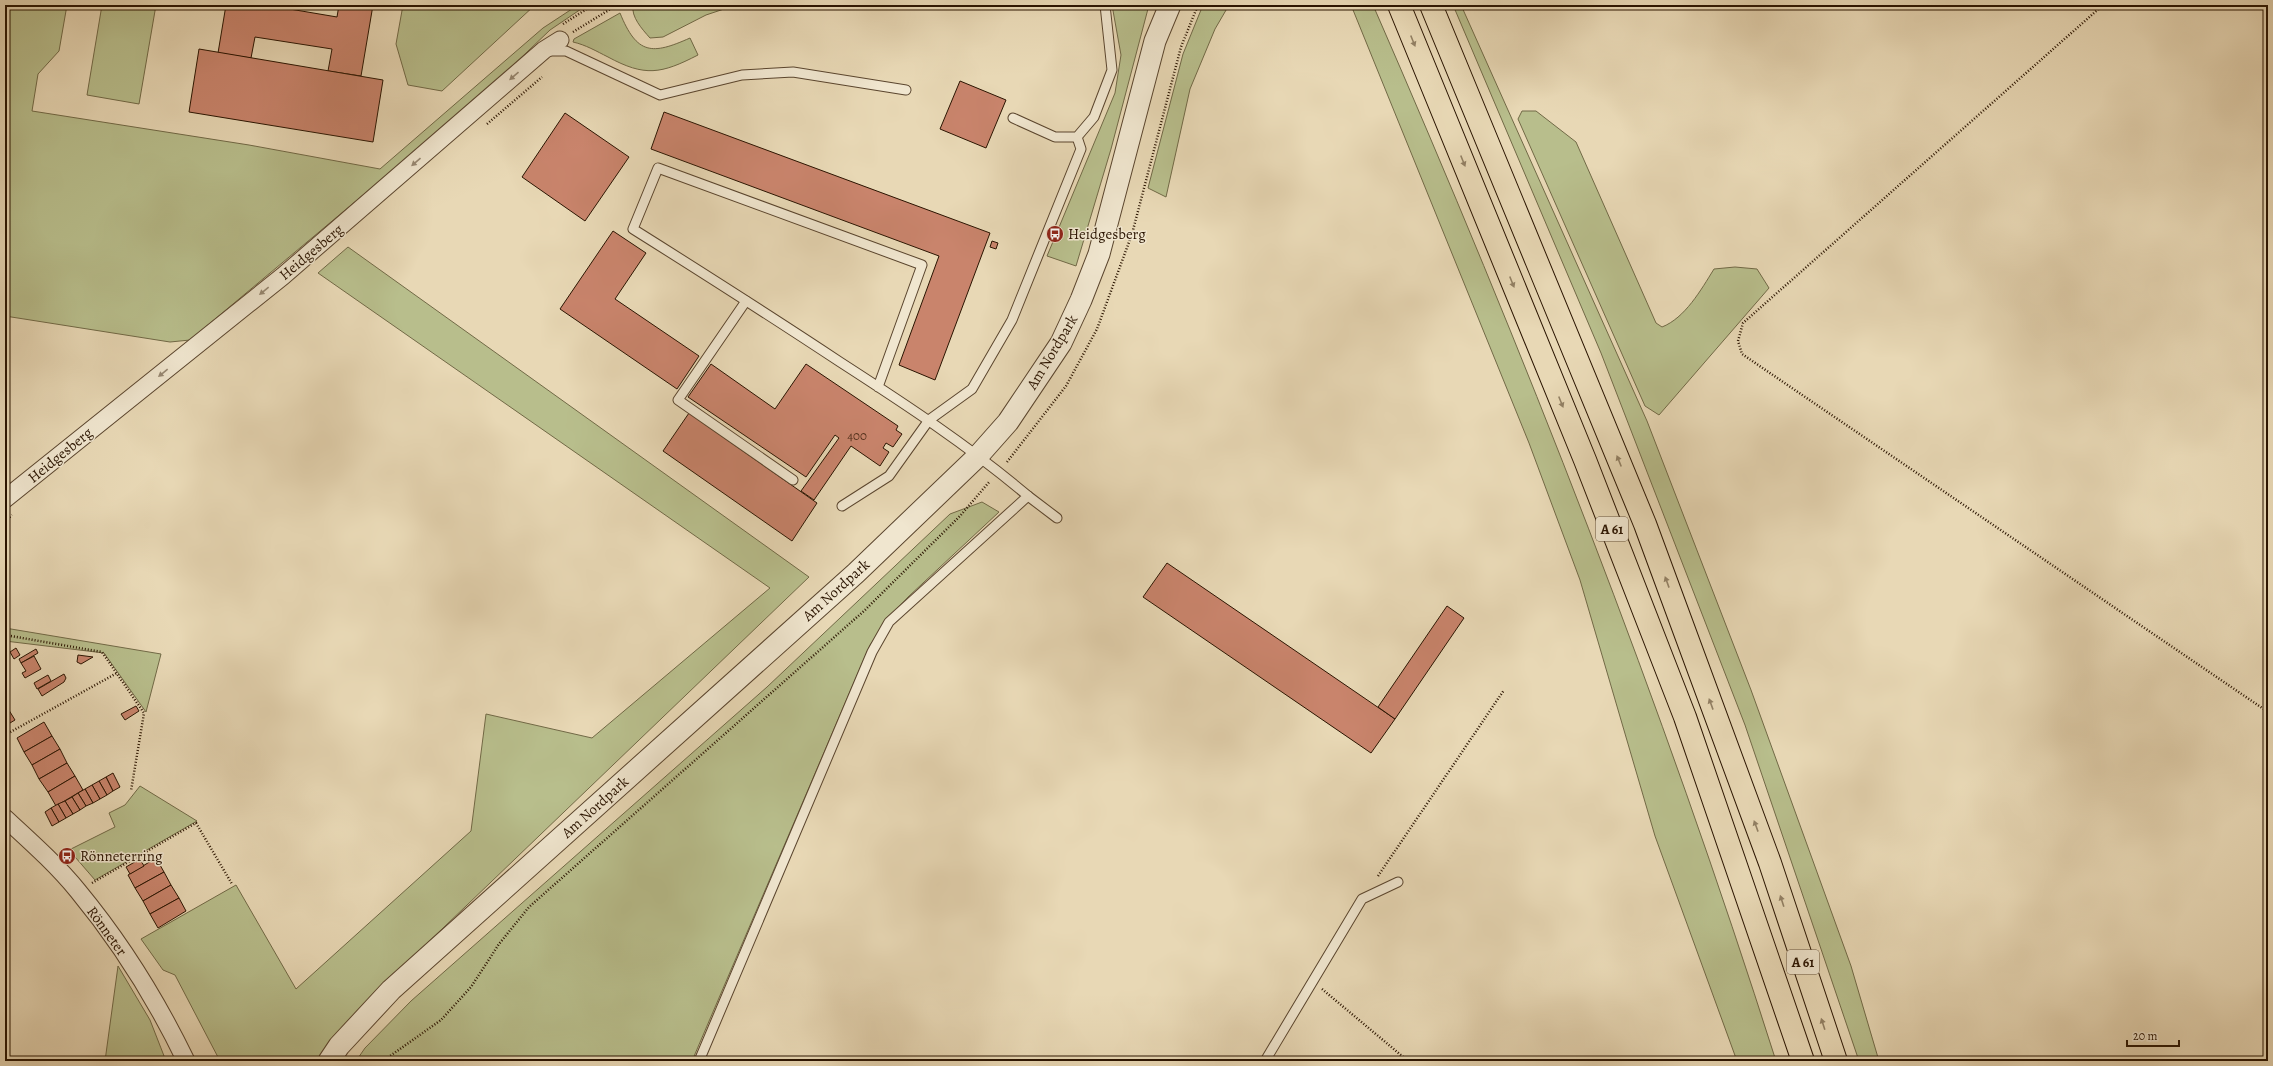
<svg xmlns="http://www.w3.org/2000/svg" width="2273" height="1066" font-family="Alegreya,serif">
<rect width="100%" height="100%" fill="#e8d8b5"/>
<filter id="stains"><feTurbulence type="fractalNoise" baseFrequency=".005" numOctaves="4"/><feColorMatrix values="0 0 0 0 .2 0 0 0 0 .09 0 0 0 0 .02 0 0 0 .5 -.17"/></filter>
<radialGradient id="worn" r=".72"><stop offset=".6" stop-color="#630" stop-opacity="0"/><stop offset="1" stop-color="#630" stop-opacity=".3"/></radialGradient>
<!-- green -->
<g fill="#b8be8c" stroke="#716946">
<polygon points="5,5 67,5 59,51 38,74 32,111 249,145 380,169 543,28 578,5 587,5 550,30 479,98 190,340 170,342 5,316"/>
<polygon points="102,5 156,5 139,104 87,95"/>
<polygon points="403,5 535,5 442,91 408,85 396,44"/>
<path d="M 633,5 L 736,5 L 706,15 L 663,37 L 650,38 C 642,29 631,17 633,5 Z"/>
<polygon points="1112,5 1149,5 1111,149 1076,266 1047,256 1115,93 1121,55"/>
<polygon points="1203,5 1229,5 1215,29 1190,89 1166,197 1148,188 1183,54"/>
<path d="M 1351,5 L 1373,5 C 1524,351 1662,702 1776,1061 L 1737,1061 L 1655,836 L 1580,580 L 1529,443 Z"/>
<polygon points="1453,5 1461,5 1647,421 1751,690 1851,966 1879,1061 1859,1061 1745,725 1601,353"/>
<path d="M 620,13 C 637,55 652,55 690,38 L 698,55 C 661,74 645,77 608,57 C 596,51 586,45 573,42 L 574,39 Z"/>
<path d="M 1522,111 L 1536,111 L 1576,142 L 1656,323 L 1662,327 C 1685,318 1701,290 1714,269 L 1735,267 L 1757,269 L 1769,288 L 1659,415 L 1645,406 L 1518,119 Z"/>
<polygon points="348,247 809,577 393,976 316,1061 220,1061 175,975 163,970 141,939 236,885 296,989 471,831 486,714 592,738 770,588 318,273"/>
<polygon points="982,502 999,512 908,597 894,612 870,645 692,1061 356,1061 365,1048 411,1001 767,687 950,514"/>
<polygon points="5,628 161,654 146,712 104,653 5,641"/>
<polygon points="140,786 197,821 95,880 69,850 115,827 109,813 125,805"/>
<polygon points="118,966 150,1020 166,1061 105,1061"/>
</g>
<!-- building -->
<g fill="#c9846c" stroke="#2a1401">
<polygon points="226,5 266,5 337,17 339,5 373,5 361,76 328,71 332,49 255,37 251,58 218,53"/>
<polygon points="199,49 383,80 373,142 189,112"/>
<polygon points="960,81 1006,100 986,148 940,129"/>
<polygon points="664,112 990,233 935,380 899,365 939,256 651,149"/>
<polygon points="565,113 629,157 585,221 522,177"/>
<polygon points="613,231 646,253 615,299 699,356 677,389 560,309"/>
<polygon points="992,241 998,243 996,249 990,247"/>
<polygon points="711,364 775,409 806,364 898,426 896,430 902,434 893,447 886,443 883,448 889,452 880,466 851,446 814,500 801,491 839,438 835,435 806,477 688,397"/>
<polygon points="689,413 817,503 792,541 663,451"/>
<polygon points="1167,563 1395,719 1371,753 1143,597"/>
<polygon points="1447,606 1464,618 1395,719 1378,707"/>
<polygon points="16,648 20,655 14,659 10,652"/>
<polygon points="36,649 38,653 21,663 19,659"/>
<polygon points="78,655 93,657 81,664 77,662"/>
<polygon points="34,656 41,669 25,678 22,673 26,671 21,663"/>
<polygon points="64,674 66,678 64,682 42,696 38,689"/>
<polygon points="48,675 51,681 37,689 34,683"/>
<polygon points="136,706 139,711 125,720 121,714"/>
<polygon points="7,707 15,720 5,726 5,708"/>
<polygon points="44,722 52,736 24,752 17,738"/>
<polygon points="52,736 60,749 32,765 24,752"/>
<polygon points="60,749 67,763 39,779 32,765"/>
<polygon points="67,763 75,776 48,792 39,779"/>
<polygon points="113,773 120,787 113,791 106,777"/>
<polygon points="75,776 83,790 56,806 48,792"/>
<polygon points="106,777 113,791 107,795 99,781"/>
<polygon points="99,781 107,795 100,799 92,785"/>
<polygon points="92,785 100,799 93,803 85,789"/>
<polygon points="85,789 93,803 86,806 78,793"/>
<polygon points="78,793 86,806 80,810 72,797"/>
<polygon points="72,797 80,810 73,814 65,801"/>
<polygon points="65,801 73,814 66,818 58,804"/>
<polygon points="58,804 66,818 59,822 51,808"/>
<polygon points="51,808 59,822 52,826 45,812"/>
<polygon points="156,858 164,872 135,888 128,875"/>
<polygon points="140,859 144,866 130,874 126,867"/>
<polygon points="164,872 171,885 143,901 135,888"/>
<polygon points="171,885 179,898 150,914 143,901"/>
<polygon points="179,898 186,911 158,928 150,914"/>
</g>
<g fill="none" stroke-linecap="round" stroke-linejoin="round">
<!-- service casing -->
<g stroke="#5a452e" stroke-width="11">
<g id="service">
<polyline points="547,51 566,51 660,95 742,75 793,72 906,90"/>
<polyline points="1013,118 1055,137 1077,137 1094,117 1112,70 1105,5"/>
<polyline points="746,301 678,400 793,480"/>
<polyline points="1028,496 1057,518"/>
<polyline points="842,506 889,476 929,420 972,389 1012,320 1081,149 1077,137"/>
<path d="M 699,1061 L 872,652 L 889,622 L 1028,496 C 969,446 905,404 840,362 C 772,317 703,273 633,229 L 658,168 L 922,265 L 878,387"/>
<polyline points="1265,1061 1362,899 1398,882"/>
</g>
</g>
<!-- minor casing -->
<g stroke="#5a452e" stroke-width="19">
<g id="minor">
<polyline points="5,499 283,276 544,50 560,40"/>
<path d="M 5,818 C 30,841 57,865 78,891 C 121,943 157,1001 186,1061"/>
</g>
</g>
<!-- tertiary casing -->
<g stroke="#5a452e" stroke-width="23">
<polyline id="tertiary" points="329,1061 339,1046 391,990 856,573 977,457 1008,422 1061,343 1081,300 1099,254 1155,41 1170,5"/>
</g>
<!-- motorway casing -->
<g stroke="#2a1401" stroke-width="24">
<g id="motorway">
<polyline points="1399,5 1585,460 1685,717 1803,1061"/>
<polyline points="1431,5 1645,524 1770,863 1836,1061"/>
</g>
</g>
<!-- path -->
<g stroke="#2a1401" stroke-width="2.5" stroke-dasharray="1 2" stroke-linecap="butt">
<polyline points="2103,5 1743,323 1738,341 1742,354 2268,712"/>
<polyline points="563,24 593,5"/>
<polyline points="573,32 617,5"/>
<polyline points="487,124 542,77"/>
<polyline points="1007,462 1066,386 1097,329 1132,234 1181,47 1198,5"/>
<polyline points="5,521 12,515"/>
<polyline points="5,635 102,652 144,713 131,791"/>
<polyline points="5,735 117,673"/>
<polyline points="1378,876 1504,690"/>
<polyline points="92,883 196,823 232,884"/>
<polyline points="1322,989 1408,1061"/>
<polyline points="383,1061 441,1020 471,987 499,944 529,907 865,610 960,516 990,481"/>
</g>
<!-- service -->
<use href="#service" stroke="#f0e6cf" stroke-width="9"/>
<!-- minor -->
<use href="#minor" stroke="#f0e6cf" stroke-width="17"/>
<!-- tertiary -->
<use href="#tertiary" stroke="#f0e6cf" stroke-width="21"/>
<!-- motorway -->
<use href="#motorway" stroke="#e8d8b5" stroke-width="22"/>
</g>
<!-- one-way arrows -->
<defs><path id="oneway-solid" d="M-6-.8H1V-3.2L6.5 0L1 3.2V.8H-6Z"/></defs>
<g fill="#928064">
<use href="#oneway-solid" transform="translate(1413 41) rotate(68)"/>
<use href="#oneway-solid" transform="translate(1463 161) rotate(68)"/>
<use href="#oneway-solid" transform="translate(1512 282) rotate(68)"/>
<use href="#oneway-solid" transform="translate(1561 402) rotate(68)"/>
<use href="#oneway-solid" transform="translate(1619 461) rotate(-112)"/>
<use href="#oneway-solid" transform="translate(1667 582) rotate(-110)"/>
<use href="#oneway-solid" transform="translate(1711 704) rotate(-110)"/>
<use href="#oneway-solid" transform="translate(1756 826) rotate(-110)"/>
<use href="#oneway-solid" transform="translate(1782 901) rotate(-108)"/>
<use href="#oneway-solid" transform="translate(1823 1024) rotate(-108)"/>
</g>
<g fill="#978872">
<use href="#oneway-solid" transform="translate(514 76) rotate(139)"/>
<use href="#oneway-solid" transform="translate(416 162) rotate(139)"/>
<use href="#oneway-solid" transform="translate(264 291) rotate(141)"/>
<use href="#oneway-solid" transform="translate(163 373) rotate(141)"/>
</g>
<!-- icons -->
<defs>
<g id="bus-disc" transform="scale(0.9)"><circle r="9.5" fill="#8f2418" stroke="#f0e6cf"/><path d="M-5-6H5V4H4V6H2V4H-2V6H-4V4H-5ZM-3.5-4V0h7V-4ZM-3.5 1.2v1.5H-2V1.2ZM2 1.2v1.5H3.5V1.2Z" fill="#fff"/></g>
</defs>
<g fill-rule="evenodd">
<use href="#bus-disc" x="1055" y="234"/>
<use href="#bus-disc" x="67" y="856"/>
</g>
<g text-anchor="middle" stroke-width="3" stroke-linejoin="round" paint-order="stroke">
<!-- number labels -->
<g font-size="13" fill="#52301c">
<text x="857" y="440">400</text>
</g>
<!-- shield labels -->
<g fill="#f0e6cf" stroke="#65533f" stroke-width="1">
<rect x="1596" y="517" width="32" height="24" rx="3"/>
<rect x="1787" y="950" width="32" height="24" rx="3"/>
</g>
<g font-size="14" font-weight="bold" fill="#2a1401">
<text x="1612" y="534">A 61</text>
<text x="1803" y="967">A 61</text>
</g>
<!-- poi labels -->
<g font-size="15" fill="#2a1401" stroke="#f0e6cf" text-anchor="start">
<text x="1068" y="239">Heidgesberg</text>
<text x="80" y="861">Rönneterring</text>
</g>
<!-- street labels -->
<g font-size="15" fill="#2a1401" stroke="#f0e6cf">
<text transform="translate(311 252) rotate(-40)" y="5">Heidgesberg</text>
<text transform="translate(1052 352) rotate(-59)" y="5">Am Nordpark</text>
<text transform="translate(60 455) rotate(-39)" y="5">Heidgesberg</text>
<text transform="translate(836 590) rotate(-42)" y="5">Am Nordpark</text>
<text transform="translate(595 807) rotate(-42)" y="5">Am Nordpark</text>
<text transform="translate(107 931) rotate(54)" y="5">Rönneter</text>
</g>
</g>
<!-- margin -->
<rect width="2273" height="1066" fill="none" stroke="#e8d8b5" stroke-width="20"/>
<rect x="6" y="6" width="2261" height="1054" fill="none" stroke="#2a1401" stroke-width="2"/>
<rect x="10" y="10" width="2253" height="1046" fill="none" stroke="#2a1401"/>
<!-- scale -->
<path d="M2127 1040v6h52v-6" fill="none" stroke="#2a1401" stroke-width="2"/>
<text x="2133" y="1040" font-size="12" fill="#2a1401" stroke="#f0e6cf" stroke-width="3" paint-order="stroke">20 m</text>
<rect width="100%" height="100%" filter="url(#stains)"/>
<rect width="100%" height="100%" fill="url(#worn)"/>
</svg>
